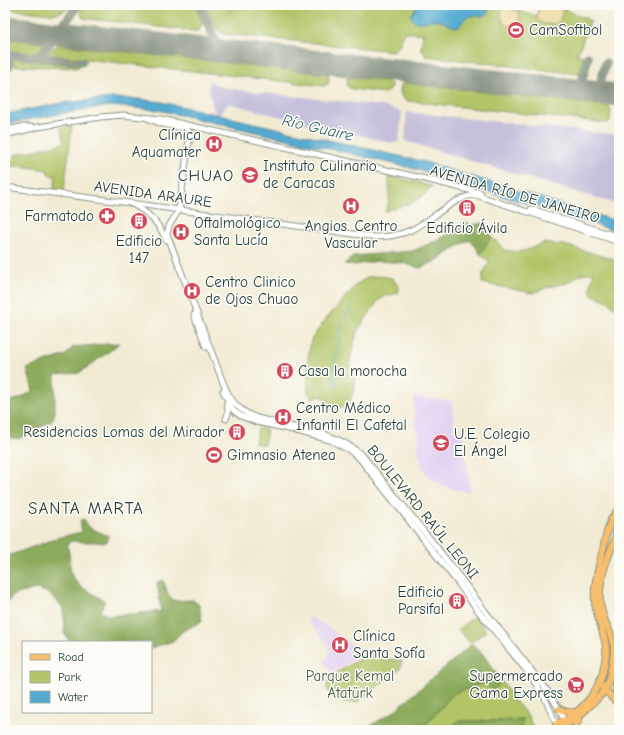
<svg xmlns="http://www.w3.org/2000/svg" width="624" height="735" font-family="'Comic Neue',sans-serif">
<rect width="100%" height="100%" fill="#fdfcf7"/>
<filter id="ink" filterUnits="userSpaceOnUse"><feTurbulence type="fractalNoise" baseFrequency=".025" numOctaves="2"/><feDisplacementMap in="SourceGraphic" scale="8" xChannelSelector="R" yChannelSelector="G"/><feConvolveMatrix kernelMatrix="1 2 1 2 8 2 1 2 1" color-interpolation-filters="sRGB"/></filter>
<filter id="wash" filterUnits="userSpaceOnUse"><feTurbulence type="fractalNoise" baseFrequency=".012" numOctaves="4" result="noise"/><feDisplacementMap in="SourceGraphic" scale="16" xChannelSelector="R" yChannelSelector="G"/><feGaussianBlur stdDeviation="0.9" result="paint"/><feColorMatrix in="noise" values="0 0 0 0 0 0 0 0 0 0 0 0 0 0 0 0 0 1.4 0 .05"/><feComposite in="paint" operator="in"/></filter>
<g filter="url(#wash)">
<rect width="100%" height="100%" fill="#f2ebd4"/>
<!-- built -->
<g fill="#e3d3f3">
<polygon points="414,397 452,401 454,432 462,431 470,492 453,489 441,484 428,476 422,467 418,451 419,435 415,422"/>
<polygon points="310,617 330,629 356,648 367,651 331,673 324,661 327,657 329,653 329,648 325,641 308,621"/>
</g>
<!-- industrial -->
<g fill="#c6c0da">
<polygon points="209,81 222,87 246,91 383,106 402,112 399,142 392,143 265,113 229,103 216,118 209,93"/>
<polygon points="407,112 619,135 619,205 405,141"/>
</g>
<!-- green -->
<g fill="#b1c468" stroke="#68804e">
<path d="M 5,5 L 72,5 C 66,10 60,13 52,14 L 5,9 Z"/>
<path d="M 84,5 L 195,5 L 202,21 L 202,25 L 198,31 L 195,31 L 83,18 C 80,13 81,9 84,5 Z"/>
<path d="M 206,5 L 220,5 L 230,12 L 227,5 L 500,5 L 500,6 L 502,7 L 501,10 L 507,7 L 537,17 L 539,6 L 543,5 L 555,5 L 591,21 L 577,55 L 586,56 L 579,74 L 426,56 L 421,49 L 423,34 L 404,32 C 402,39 400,48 393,51 L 224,34 L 220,32 L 217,29 L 206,6 Z"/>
<path d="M 5,38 L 44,43 L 44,44 C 42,47 41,49 38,51 C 30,55 14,51 5,50 Z"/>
<polygon points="58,45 62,45 328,74 329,80 328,84 324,86 49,55 49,53 53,48"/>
<polygon points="17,58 78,65 79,66 78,68 16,66 14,65 13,61 15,59"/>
<path d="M 347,77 L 388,81 L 391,84 C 391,89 388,92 384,93 L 352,89 L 347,86 Z"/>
<polygon points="404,83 607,106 611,109 610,121 607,123 407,101 402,98 400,91 401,85"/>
<polygon points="72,126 64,191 54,190 56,176 49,175 47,170 27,167 9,166 15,155 64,143 61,128"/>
<path d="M 389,176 L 432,186 L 423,196 L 411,203 L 385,211 C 391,201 389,188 389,176 Z"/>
<polygon points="491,237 502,246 503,250 517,252 527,250 544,243 564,245 619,261 619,312 608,301 591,294 591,284 594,272 581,274 567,283 548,287 533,293 482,283 483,273 490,262 480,254"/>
<polygon points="381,276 392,278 399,287 398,293 383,297 378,301 368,315 357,332 350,360 349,369 355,379 354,391 349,404 339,408 332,408 326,402 323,396 312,398 308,392 307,365 311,340 323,323 357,284 368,277"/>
<polygon points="258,429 267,430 264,445 255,443"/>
<polygon points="475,616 486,631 470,643 458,629"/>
<path d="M 368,654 L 387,659 L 402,661 L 400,669 L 357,702 C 347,705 337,699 329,693 L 327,687 L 329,678 L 336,673 Z"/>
<polygon points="502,681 515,701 529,717 533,730 520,730 522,719 496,721 458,721 448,730 421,730 454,693 484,683 493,689"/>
</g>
<!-- forest -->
<g fill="#8caa5c" stroke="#567448">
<polygon points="465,222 472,225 483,223 491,233 491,237 480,254 476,247 469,240 460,245 436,261 420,268 402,263 378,261 355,265 344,264 355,256 412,251 436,241 457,229"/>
<polygon points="119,343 110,351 79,373 55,375 55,413 52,421 19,439 5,437 5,402 19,399 33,391 27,369 45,362 66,355 73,347"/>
<polygon points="84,519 90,528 109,536 107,542 86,542 71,541 67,544 69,553 71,574 80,586 105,601 100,612 109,616 161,611 157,582 163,580 168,594 174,601 193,600 199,605 202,621 183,631 173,641 151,648 151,642 70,642 64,633 65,622 62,606 46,592 36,589 13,595 5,607 5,557 60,537 82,532 80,520"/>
<polygon points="472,644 482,653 502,681 493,690 484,683 454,693 421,729 422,730 363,730 393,712"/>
<path d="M 613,678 L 619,679 L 619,703 C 614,695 614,686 613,678 Z"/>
<polygon points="523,719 520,730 448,730 458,721 496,721"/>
</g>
<!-- sand -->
<g fill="#eeda9e" stroke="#868c69">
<path d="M 543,5 L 556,5 L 561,8 C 563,15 561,19 556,24 C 547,24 542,25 537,18 L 539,6 Z"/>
<polygon points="507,7 520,12 518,24 513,26 505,25 502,20 501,10"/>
</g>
<!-- water -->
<g fill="#54aad1" stroke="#3a7482">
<path d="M 418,5 L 437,5 L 443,7 L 449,5 L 489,5 C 490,10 488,12 484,16 L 470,16 L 464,19 L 462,23 L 458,27 C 449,27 442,19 433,20 C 427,20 422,24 417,22 C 413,21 412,19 411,15 Z"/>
<polygon points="112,98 138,99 162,102 425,162 619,222 619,232 476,188 435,174 348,153 158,110 111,106 88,109 5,124 5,114 62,103"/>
</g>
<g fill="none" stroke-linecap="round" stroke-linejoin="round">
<!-- stream -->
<g stroke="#54aad1" stroke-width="1">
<polyline points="334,376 337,385"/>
<polyline points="332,384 341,327 352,304"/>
</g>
<!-- taxiway -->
<g stroke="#889484" stroke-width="9">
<polyline points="200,5 220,51"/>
<polyline points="5,54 82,62"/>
<polyline points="39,57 78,5"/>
<polyline points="9,66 9,54"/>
<polyline points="579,91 588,57"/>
<polyline points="597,93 606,63"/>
</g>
<!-- runway -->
<polyline stroke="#889484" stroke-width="23" points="5,27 619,95"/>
</g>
</g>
<g filter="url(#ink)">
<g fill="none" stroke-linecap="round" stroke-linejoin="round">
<!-- minor casing -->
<g stroke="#889484" stroke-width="7">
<g id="minor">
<path d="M 147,118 L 162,124 L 187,129 L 190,134 L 179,210 L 169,226 L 167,234 L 224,385 C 231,402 239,411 257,418 L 327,435 C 341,440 352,446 363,456 L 435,545 L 471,592 L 485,611 L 549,693 L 559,709 L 564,720"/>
<polyline points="5,130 21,127 31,127"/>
<polyline points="5,135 38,127 101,117 123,115 161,119 413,176 481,193"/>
<path d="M 5,187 L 130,203 L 375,237 C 387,237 400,235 411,230 C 430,222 456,195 476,195 L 619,242"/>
<path d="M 130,203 C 147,211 159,223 166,240"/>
<polyline points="531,209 619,237"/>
<polyline points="194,315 206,347"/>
<polyline points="223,391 231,407 235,412 241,416 256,422 289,429 330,440 349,450 360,459 403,513 458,583 479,612 530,675 545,698 556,724"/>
<polyline points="226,419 228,413 227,403"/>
</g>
</g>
<!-- major casing -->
<g stroke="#889484" stroke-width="8">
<g id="major">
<polyline points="616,534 619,524"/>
<polyline points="603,687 603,689 610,695 615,701"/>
<polyline points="559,709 567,712 576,712"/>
<path d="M 557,728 C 575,721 581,715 594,702 C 600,696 606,690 608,682 C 610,676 611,670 612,664 C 613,658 615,649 613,643 C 610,629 601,617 600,602 C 598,580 609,552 619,532"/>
<path d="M 558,730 L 556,724 C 560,722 565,720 570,717 C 587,705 601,687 604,666 C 605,660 607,653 606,647 C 604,632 597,618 595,603 C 593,584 600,563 604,545 C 607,533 609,518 619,509"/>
<polyline points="575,730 576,725 580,717"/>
</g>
</g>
<!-- minor -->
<use href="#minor" stroke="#fff" stroke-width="5"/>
<!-- major -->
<use href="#major" stroke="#f9be6d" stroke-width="6"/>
</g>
</g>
<!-- icons -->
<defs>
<g id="stadium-disc" transform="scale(0.9)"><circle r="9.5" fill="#d1495b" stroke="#fdfcf7"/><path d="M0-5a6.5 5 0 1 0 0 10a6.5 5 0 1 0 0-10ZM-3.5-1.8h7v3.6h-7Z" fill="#fff"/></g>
<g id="hospital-disc" transform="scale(0.9)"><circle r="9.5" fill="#d1495b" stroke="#fdfcf7"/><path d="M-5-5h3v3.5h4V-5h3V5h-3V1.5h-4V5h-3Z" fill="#fff"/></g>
<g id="university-disc" transform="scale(0.9)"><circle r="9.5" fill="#d1495b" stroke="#fdfcf7"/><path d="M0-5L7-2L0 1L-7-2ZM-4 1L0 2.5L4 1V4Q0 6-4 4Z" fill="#fff"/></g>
<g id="building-disc" transform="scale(0.9)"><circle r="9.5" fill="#d1495b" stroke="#fdfcf7"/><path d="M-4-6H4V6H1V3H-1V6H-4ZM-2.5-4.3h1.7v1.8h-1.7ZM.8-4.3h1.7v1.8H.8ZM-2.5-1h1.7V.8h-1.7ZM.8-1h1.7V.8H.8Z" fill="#fff"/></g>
<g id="pharmacy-disc" transform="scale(0.9)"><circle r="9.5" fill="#d1495b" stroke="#fdfcf7"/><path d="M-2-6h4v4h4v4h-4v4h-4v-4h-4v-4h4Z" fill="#fff"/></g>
<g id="school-disc" transform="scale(0.9)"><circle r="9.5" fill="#d1495b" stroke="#fdfcf7"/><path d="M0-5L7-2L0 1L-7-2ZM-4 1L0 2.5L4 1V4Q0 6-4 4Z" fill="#fff"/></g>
<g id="supermarket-disc" transform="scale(0.9)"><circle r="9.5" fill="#d1495b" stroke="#fdfcf7"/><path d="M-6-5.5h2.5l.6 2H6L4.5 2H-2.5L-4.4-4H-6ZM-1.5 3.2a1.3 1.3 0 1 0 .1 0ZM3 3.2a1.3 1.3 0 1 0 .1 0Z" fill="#fff"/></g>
</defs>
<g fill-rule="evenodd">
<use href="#stadium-disc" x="516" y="30"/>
<use href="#hospital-disc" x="214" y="144"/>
<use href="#university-disc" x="250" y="175"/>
<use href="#hospital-disc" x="351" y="206"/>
<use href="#building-disc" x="467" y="208"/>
<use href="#pharmacy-disc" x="107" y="216"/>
<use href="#building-disc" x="139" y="221"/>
<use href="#hospital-disc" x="181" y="232"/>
<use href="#hospital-disc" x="192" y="291"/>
<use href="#building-disc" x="285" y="371"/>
<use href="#hospital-disc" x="283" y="417"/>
<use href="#building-disc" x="237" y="432"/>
<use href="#school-disc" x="441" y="443"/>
<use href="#stadium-disc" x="214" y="455"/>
<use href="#building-disc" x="457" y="601"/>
<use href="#hospital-disc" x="340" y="645"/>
<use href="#supermarket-disc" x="576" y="685"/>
</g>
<g text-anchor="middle" stroke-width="3" stroke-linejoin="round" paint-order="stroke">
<!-- poi labels -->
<g font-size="15" fill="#1f3d34" stroke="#fdfcf7" text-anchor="start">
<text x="529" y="35">CamSoftbol</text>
<text x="201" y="140" text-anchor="end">Clínica<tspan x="201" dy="17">Aquamater</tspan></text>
<text x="263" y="171">Instituto Culinario<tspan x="263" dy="17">de Caracas</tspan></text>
<text x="94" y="221" text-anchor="end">Farmatodo</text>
<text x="194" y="228">Oftalmológico<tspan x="194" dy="17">Santa Lucía</tspan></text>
<text x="351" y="231" text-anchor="middle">Angios. Centro<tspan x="351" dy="17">Vascular</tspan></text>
<text x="467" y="233" text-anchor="middle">Edificio Ávila</text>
<text x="139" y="246" text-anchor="middle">Edificio<tspan x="139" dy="17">147</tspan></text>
<text x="205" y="287">Centro Clinico<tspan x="205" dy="17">de Ojos Chuao</tspan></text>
<text x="298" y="376">Casa la morocha</text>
<text x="296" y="413">Centro Médico<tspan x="296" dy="17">Infantil El Cafetal</tspan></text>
<text x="224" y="437" text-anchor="end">Residencias Lomas del Mirador</text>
<text x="454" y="439">U.E. Colegio<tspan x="454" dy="17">El Ángel</tspan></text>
<text x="227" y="460">Gimnasio Atenea</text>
<text x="444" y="597" text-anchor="end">Edificio<tspan x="444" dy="17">Parsifal</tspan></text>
<text x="353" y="641">Clínica<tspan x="353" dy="17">Santa Sofía</tspan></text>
<text x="563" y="681" text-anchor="end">Supermercado<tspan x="563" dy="17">Gama Express</tspan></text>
</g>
<!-- street labels -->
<g font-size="15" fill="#1f3d34" stroke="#fdfcf7">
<text transform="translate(153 194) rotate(8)" y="5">AVENIDA ARAURE</text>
<text transform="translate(515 194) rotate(16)" y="5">AVENIDA RÍO DE JANEIRO</text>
<text transform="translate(423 512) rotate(51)" y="5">BOULEVARD RAÚL LEONI</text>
</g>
<!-- park labels -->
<g font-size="15" fill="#445f41" stroke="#fdfcf7">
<text x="350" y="681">Parque Kemal<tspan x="350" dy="17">Atatürk</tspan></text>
</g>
<!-- water labels -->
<g font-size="16" font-style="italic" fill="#32636b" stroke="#fdfcf7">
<text transform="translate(318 127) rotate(13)" y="6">Río Guaire</text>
</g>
<!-- neighbourhood labels -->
<g font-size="16" letter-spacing="1" fill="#1f3d34" stroke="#fdfcf7">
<text x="206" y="181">CHUAO</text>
</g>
<!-- quarter labels -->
<g font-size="17" letter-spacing="1" fill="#1f3d34" stroke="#fdfcf7">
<text x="86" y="514">SANTA MARTA</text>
</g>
</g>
<!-- margin -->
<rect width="624" height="735" fill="none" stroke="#fdfcf7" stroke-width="20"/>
<!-- legend -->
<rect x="22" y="641" width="130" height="72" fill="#fdfcf7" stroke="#a4b0a9"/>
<rect x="30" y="654" width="20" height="6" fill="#f9be6d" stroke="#a4b0a9"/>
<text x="58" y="661" font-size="12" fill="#1f3d34">Road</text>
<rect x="30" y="671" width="20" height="12" fill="#b1c468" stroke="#a4b0a9"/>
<text x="58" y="681" font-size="12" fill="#1f3d34">Park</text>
<rect x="30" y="691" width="20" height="12" fill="#54aad1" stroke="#a4b0a9"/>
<text x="58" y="701" font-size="12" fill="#1f3d34">Water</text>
</svg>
